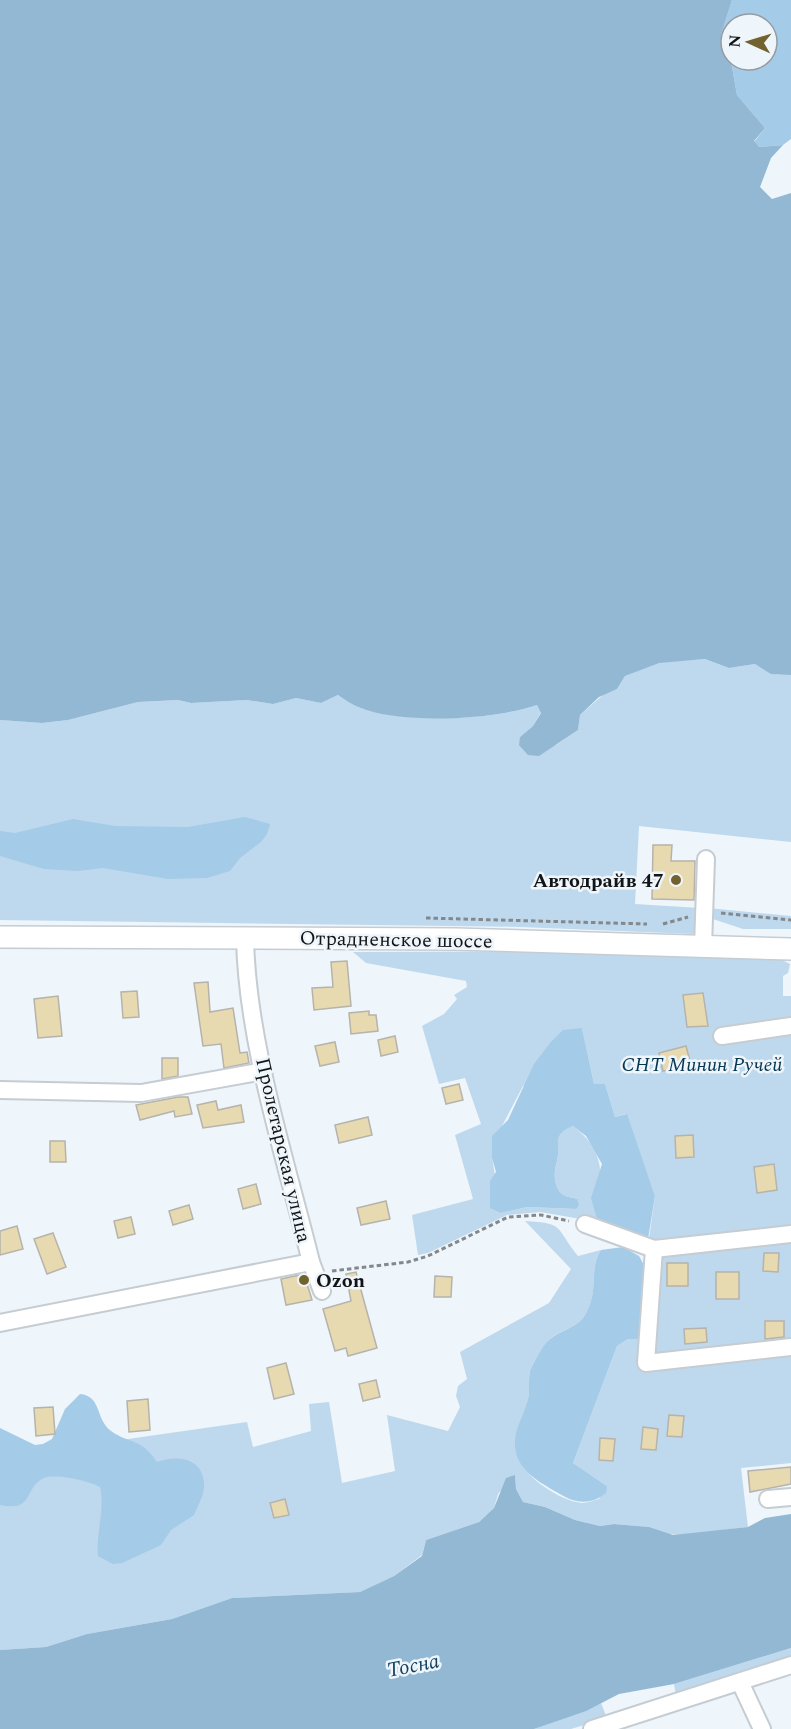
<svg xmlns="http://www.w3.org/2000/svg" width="791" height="1729" font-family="Spectral,serif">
<rect width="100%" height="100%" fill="#eef5fb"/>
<!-- green -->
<g fill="#bed9ed">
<path d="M 705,659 L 729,668 L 755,664 C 767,671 774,677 787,673 L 791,675 L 791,842 L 639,826 L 635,904 L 700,908 L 701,917 L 693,934 L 520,927 L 0,920 L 0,720 L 42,723 L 68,720 L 138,702 L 178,700 L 191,703 L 247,700 L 273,704 L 296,698 L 321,703 L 338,695 C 344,699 351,704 358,707 C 400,724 495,720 537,705 L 541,712 L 533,726 L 520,737 L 556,745 L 578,730 L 580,715 L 604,694 L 617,689 L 625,676 L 659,662 Z"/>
<polygon points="708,908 791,916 791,929 743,929 710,918"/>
<path d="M 625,951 L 648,955 L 774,956 L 790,964 L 788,973 L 783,976 L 783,996 L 791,996 L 791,1463 L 741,1468 L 748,1527 L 683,1535 L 664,1534 L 649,1527 L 614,1524 L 600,1526 L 575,1520 L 545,1507 L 523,1502 L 516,1489 L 515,1475 L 498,1494 L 494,1508 L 479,1522 L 426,1540 L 422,1555 L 394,1576 L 360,1592 L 232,1598 L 172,1619 L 87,1634 L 46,1647 L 0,1650 L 0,1441 L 7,1473 L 121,1440 L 247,1422 L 253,1447 L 311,1431 L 309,1404 L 329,1402 L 342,1483 L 395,1471 L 387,1415 L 448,1431 L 460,1407 L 456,1396 L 458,1386 L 467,1379 L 460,1352 L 549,1303 L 571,1269 L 525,1221 C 565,1223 555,1227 578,1256 L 601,1250 C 588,1271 600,1289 585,1315 C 576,1330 555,1330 545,1344 C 542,1347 531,1368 530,1371 C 528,1380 530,1390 528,1399 C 524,1417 513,1433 516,1452 C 520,1475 560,1501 582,1503 C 587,1503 594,1500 599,1499 L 607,1486 L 573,1463 L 617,1346 L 628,1339 L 639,1338 L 645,1267 L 655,1196 L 626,1114 L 615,1117 L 605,1084 L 594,1084 L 582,1028 L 523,1086 L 502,1126 L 492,1157 L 501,1213 L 527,1207 L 576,1209 L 577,1199 C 571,1197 564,1197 560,1192 C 553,1183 554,1170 557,1161 C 561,1144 551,1135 573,1126 C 610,1154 600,1181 598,1222 L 540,1212 L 507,1215 L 428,1253 L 418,1255 L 412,1215 L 473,1199 L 455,1135 L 481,1124 L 465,1078 L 439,1084 L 422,1026 L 444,1014 L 457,999 L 454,995 L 467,987 L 466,981 L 366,963 L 353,952 Z"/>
<polygon points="791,1648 791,1660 676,1696 674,1684"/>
<polygon points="601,1703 607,1718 571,1729 534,1729"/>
</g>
<!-- forest -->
<g fill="#a4cbe7" fill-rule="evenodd">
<path d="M 732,0 L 791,0 L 791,139 L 783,145 L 759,147 L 754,142 L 765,128 L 737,95 L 729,50 L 721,35 ZM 731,24 L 767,24 L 767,60 L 731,60 Z"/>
<polygon points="245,817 270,824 267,834 261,842 240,858 230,871 207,878 168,879 103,868 78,871 44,869 0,856 0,831 15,833 73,819 115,826 188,827"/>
<path d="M 582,1028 L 594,1084 L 605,1084 L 615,1117 L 627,1114 L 655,1196 L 648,1239 L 598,1222 L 591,1198 L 602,1164 L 586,1136 L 573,1126 C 551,1135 561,1144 557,1161 C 554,1170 553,1183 560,1192 C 564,1197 571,1197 577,1199 L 579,1205 L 576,1209 L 527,1207 L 501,1213 L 490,1208 L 490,1181 L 496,1172 L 492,1158 L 492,1136 L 508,1120 L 534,1064 L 550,1043 L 563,1030 Z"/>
<path d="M 623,1247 L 639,1256 L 645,1267 L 639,1339 L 628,1339 L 617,1346 L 573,1463 L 607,1486 L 606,1493 C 591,1505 576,1504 560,1494 C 536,1480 509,1467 516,1433 C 519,1422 525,1411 528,1399 C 530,1390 528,1380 530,1371 C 531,1368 542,1347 545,1344 C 556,1330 576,1330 585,1315 C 600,1289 588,1271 601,1250 Z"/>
<path d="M 80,1394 C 102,1396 95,1419 111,1431 C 131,1445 140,1437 157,1462 C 176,1455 202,1457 204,1483 C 205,1494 198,1505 194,1515 L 171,1530 L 161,1545 L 122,1563 L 113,1564 L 98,1556 C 96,1532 105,1510 100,1487 C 90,1481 55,1473 44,1478 C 23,1488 35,1512 0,1505 L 0,1428 L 35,1445 L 43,1444 L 52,1439 L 65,1409 Z"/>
</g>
<!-- water -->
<g fill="#92b8d3">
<path d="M 0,0 L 732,0 L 721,35 L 729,50 L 737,95 L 765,128 L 754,141 L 759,147 L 783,145 L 771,158 L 760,187 L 772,199 L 791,193 L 791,675 L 771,674 L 755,664 L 729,668 L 705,659 L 659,663 L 625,676 L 617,689 L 599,697 L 580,715 L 578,730 L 539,756 L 528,755 L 519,745 L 520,737 L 533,726 L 541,713 L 537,705 C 494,720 400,725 358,707 C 351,704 344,699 338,695 L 321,703 L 296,698 L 273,704 L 247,700 L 191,703 L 178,700 L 138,702 L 68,720 L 42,723 L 0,720 Z"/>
<polygon points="515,1475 516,1489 523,1502 545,1507 575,1520 600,1526 614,1524 649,1527 673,1535 748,1527 765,1518 791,1514 791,1648 674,1684 619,1694 586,1711 534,1729 0,1729 0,1650 46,1647 87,1634 172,1619 232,1598 360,1592 394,1576 422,1556 426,1540 479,1522 494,1508 506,1478"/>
</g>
<!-- building -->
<g fill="#e8dab0" stroke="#b5b3ab" stroke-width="1.5">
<polygon points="653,845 672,845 671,861 695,861 694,900 652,899"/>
<polygon points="347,961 351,1006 314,1010 312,988 333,987 331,962"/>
<polygon points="208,982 210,1012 233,1008 240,1053 247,1052 249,1063 224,1068 221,1044 203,1046 194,983"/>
<polygon points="137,991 139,1017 123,1018 121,992"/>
<polygon points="703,993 708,1026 687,1027 683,995"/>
<polygon points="58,996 62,1036 38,1038 34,999"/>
<polygon points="369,1011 369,1015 376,1015 378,1031 351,1034 349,1013"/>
<polygon points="395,1036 398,1052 381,1056 378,1040"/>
<polygon points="335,1042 339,1062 320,1066 315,1046"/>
<polygon points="686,1046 691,1065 663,1071 659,1053"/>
<polygon points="162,1058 178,1058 178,1076 162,1079"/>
<polygon points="459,1084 463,1100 446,1104 442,1088"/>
<polygon points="178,1097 188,1097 192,1114 175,1117 174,1111 140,1120 136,1105"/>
<polygon points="216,1101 218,1110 241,1105 244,1122 203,1128 197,1105"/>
<polygon points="368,1117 372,1135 339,1143 335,1125"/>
<polygon points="693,1135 694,1157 676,1158 675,1136"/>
<polygon points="50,1141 65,1141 66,1162 50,1162"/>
<polygon points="774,1164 777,1190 757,1193 754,1167"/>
<polygon points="256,1184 261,1204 243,1209 238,1189"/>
<polygon points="386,1201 390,1219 361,1225 357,1208"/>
<polygon points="189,1205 193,1219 173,1225 169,1211"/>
<polygon points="131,1217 135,1234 118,1238 114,1221"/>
<polygon points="17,1226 23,1249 0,1255 0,1231"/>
<polygon points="53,1233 66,1267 47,1274 34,1239"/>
<polygon points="764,1253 779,1253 778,1272 763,1271"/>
<rect x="667" y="1263" width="21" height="23"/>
<polygon points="356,1272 377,1348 348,1356 346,1348 335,1351 323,1309 351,1301 346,1274"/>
<rect x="716" y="1272" width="23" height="27"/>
<polygon points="304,1274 312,1300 286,1305 281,1279"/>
<polygon points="435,1276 452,1277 451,1297 434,1297"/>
<polygon points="765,1321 784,1321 784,1337 765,1339"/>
<polygon points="706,1328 707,1342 685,1344 684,1329"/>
<polygon points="286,1363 294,1394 274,1399 267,1368"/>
<polygon points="376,1380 380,1397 363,1401 359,1384"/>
<polygon points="148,1399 150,1430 129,1432 127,1401"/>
<polygon points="53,1407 55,1434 36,1436 34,1408"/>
<polygon points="669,1415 684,1416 682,1437 667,1436"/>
<polygon points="643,1427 658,1429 656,1450 641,1449"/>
<polygon points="600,1438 615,1439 613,1461 599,1460"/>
<polygon points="791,1467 791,1484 750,1492 748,1471"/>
<polygon points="285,1499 289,1515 274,1518 270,1503"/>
</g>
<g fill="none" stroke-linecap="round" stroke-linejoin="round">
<!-- minor casing -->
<g stroke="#c5ccd2" stroke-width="20">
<g id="minor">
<path d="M 245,938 C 247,1043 286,1160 311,1262 L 322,1291"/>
<polyline points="703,947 706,859"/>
<polyline points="722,1036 791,1026"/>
<polyline points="0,1090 141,1093 264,1071"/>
<polyline points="585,1224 654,1249 646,1363 791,1347"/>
<polyline points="654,1249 791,1234"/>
<polyline points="0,1323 311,1262"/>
<polyline points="768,1499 791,1497"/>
<polyline points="740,1682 762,1729"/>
<polyline points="592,1729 791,1665"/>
</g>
</g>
<!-- major casing -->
<g stroke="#c5ccd2" stroke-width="24">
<polyline id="major" points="0,937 456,939 791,949"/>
</g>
<!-- path -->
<g stroke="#83888c" stroke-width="3" stroke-dasharray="4.5 3" stroke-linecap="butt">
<polyline points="721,913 791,920"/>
<polyline points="426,918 647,924"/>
<polyline points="663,924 688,917"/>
<polyline points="332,1271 408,1262 428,1256 508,1217 541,1215 569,1221"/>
</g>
<!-- minor -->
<use href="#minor" stroke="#fff" stroke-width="16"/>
<!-- major -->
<use href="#major" stroke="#fff" stroke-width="21"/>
</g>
<!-- markers -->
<g fill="#726230" stroke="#eef5fb" stroke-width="2">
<circle cx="676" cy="880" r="6"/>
<circle cx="304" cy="1280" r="6"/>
</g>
<g text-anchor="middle" stroke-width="5" stroke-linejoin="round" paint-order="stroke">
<!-- poi labels -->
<g font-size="20" font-weight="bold" fill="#121517" stroke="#eef5fb" text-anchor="end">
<text x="664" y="887">Автодрайв 47</text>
<text x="316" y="1287" text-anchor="start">Ozon</text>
</g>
<!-- street labels -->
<g font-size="20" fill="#121517" stroke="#eef5fb">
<text transform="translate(396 939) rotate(1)" y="7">Отрадненское шоссе</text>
<text transform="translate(284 1150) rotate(77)" y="7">Пролетарская улица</text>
</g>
<!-- park labels -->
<g font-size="20" font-style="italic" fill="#053753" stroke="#eef5fb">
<text x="702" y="1071">СНТ Минин Ручей</text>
</g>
<!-- water labels -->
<g font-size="21" font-style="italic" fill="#13415e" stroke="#eef5fb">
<text transform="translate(413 1665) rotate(-11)" y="7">Тосна</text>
</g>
</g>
<!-- north arrow -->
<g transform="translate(749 42) rotate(274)"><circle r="28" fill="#eef5fb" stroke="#969ba0" stroke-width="1.5"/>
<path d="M0-4.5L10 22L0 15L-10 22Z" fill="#726230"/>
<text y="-9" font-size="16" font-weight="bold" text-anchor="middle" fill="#121517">N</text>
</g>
</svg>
